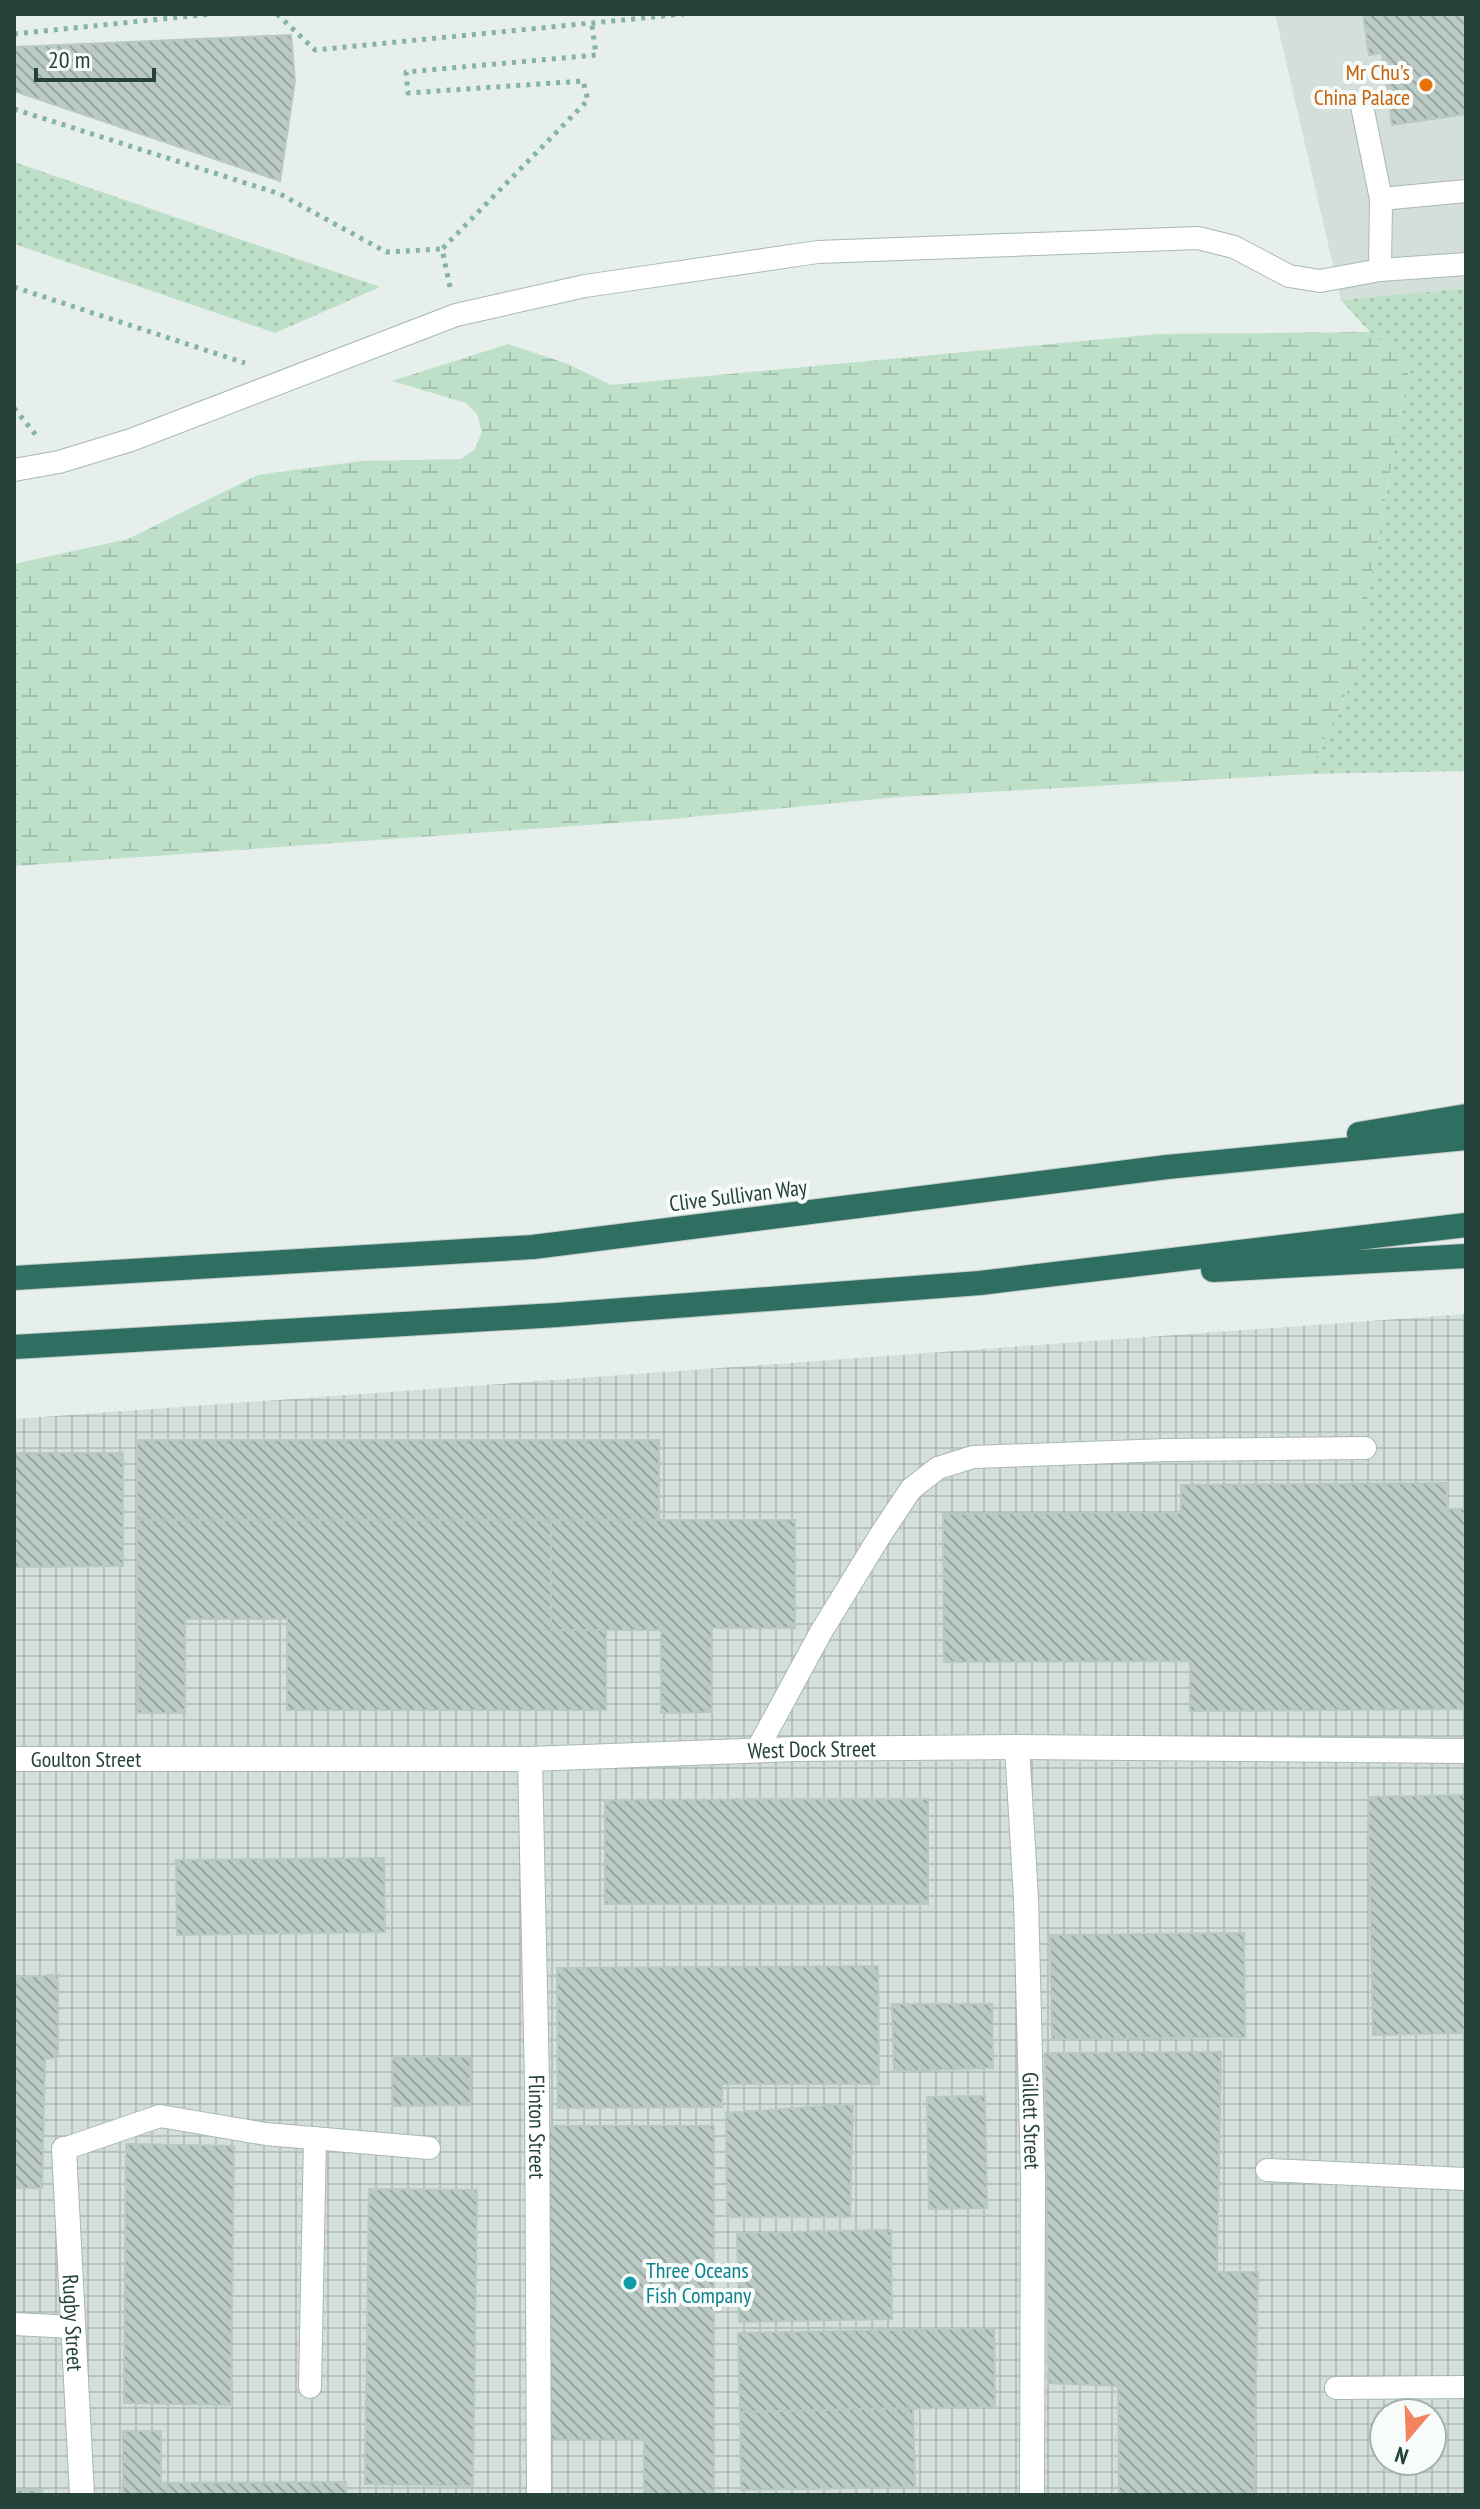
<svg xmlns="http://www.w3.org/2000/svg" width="1480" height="2509" font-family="'PT Sans Narrow',sans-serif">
<defs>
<pattern id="industrial-grid" width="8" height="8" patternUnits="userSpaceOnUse" patternTransform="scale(2)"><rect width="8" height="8" fill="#d4dfda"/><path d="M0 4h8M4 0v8" fill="none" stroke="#b6c1bc"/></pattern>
<pattern id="grass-dots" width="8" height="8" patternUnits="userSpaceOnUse" patternTransform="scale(2)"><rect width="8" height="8" fill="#bfe0c8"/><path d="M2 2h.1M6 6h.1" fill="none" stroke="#a4c1ad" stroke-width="1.8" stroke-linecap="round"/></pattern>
<pattern id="wetland-marsh" width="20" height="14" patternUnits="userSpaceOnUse" patternTransform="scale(2)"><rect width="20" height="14" fill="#bfe0c8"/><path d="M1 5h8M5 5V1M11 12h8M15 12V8" fill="none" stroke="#a4c1ad"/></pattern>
<pattern id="building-back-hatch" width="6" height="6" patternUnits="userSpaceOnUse" patternTransform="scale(2)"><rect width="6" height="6" fill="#bbcac4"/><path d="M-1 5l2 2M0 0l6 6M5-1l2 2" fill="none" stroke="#98a6a0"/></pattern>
</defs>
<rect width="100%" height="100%" fill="#e6efeb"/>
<!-- built -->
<polygon fill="#d4dfda" points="1275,14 1466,14 1466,288 1341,300"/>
<!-- industrial -->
<path fill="url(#industrial-grid)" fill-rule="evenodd" d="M 1466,1314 L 1466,2495 L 14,2495 L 14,1419 ZM 1384,2413 L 1432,2413 L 1432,2461 L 1384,2461 Z"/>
<!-- grass -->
<g fill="url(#grass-dots)">
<polygon points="14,162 380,287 275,333 14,244"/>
<polygon points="1466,288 1466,771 1308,774 1353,679 1410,362 1370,332 1341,300"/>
</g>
<!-- wetland -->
<polygon fill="url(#wetland-marsh)" points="1370,332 1410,362 1353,679 1308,774 898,797 671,819 14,866 14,564 128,539 258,475 361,461 461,459 475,449 482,432 477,414 466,403 392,381 508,344 568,364 611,385 1158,334"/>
<!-- building -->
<g fill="url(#building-back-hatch)" stroke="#b8c9c2" stroke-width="2">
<polygon points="1363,14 1466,14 1466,114 1392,125 1382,53 1369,55"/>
<polygon points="291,35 295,81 280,181 14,91 14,47"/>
<rect x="137" y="1440" width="522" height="80"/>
<polygon points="14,1453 123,1453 123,1566 14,1567"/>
<polygon points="1447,1483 1447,1509 1466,1509 1466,1709 1190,1711 1190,1661 944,1662 943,1514 1181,1513 1181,1485"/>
<polygon points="137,1520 551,1520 551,1630 606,1630 606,1710 287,1710 287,1619 185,1619 185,1713 138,1713"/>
<polygon points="551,1520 795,1520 795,1628 712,1628 712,1712 661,1713 661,1630 551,1630"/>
<polygon points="1466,1795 1466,2033 1373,2035 1368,1797"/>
<polygon points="928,1799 928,1904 605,1904 605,1800"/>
<polygon points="384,1858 385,1932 177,1935 176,1860"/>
<polygon points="1244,1933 1245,2037 1052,2039 1050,1935"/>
<polygon points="878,1966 879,2084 722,2084 722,2107 558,2108 557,1968"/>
<polygon points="58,1975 58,2057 45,2059 42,2188 14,2188 14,1977"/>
<polygon points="892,2004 992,2004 993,2068 894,2071"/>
<polygon points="1221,2052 1217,2272 1258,2272 1254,2495 1119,2495 1118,2386 1048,2383 1045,2053"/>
<polygon points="392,2057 470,2057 470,2105 392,2106"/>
<polygon points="985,2096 987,2208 929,2209 927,2097"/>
<polygon points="853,2104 850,2217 727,2217 726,2113"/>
<polygon points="547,2126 714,2126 714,2495 644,2495 644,2440 547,2440"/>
<polygon points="126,2144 234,2146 231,2405 124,2403"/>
<polygon points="369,2189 477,2190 473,2486 365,2484"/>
<polygon points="891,2230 892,2319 739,2322 737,2233"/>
<polygon points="994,2328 995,2407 740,2412 738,2333"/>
<polygon points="913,2408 915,2487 741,2490 740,2412"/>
<polygon points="123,2431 161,2431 161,2483 346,2482 346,2495 123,2495"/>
<rect x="14" y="2490" width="28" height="5"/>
</g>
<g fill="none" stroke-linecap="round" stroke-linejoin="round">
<!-- lane casing -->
<g stroke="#a8b8b2" stroke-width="24">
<g id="lane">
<polyline points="1362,106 1381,199"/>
<polyline points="1380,270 1381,199 1466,191"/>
<polyline points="14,470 59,462 131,440 456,315 585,286 818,252 1198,238 1234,247 1289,276 1320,281 1380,270 1466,264"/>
<polyline points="757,1750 821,1632 881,1534 911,1489 938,1468 973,1457 1167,1450 1365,1448"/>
<polyline points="64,2149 160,2116 266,2134 429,2148"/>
<polyline points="1267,2170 1466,2179"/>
<polyline points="14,2324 73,2327"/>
<polyline points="310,2387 315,2138"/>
<polyline points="1336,2388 1466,2387"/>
</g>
</g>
<!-- street casing -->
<g stroke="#a8b8b2" stroke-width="26">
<g id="street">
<path id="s1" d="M 1017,1747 L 1026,1898 L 1033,2176 L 1032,2495"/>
<path id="s2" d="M 14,1759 L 530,1759 L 795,1749 L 1017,1747 L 1466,1751"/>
<path id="s3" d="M 530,1759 L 537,2082 L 539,2495"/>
<path id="s4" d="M 64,2149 L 82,2495"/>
</g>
</g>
<!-- highway casing -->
<g stroke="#c2cac8" stroke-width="26">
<g id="highway">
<polyline points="1359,1134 1466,1116"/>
<polyline points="1213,1270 1466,1256"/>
<polyline points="14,1278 533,1247 1167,1167 1466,1138"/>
<polyline points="14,1347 557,1315 980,1283 1466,1225"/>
</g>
</g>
<!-- path -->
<g stroke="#86b3a5" stroke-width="5" stroke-dasharray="4 6" stroke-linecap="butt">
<polyline points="277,14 315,50 684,14"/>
<polyline points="14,34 211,14"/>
<polyline points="14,109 280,194 386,252 442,249"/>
<polyline points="14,287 245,363"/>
<polyline points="450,287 442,249 588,100 583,81 408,93 406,72 596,55 592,25"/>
<polyline points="14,408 36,435"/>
</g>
<!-- lane -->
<use href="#lane" stroke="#fff" stroke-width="22"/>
<!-- street -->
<use href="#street" stroke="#fff" stroke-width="24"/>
<!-- highway -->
<use href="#highway" stroke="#2f6f62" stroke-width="24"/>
</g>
<!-- markers -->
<circle fill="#e8710a" stroke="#f7fbf9" stroke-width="3" cx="1426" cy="85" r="8"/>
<circle fill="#0f9aa8" stroke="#f7fbf9" stroke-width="3" cx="630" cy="2283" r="8"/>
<g text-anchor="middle" stroke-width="8" stroke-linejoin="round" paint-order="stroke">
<!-- food labels -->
<g font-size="22" fill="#c56008" stroke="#f7fbf9" text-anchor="end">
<text x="1410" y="80">Mr Chu's<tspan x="1410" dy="25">China Palace</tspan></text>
</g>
<!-- street labels -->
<g font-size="22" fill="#24423a" stroke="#f7fbf9">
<text transform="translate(738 1195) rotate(-7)" y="8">Clive Sullivan Way</text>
<text dy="8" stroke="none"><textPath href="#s2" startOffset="798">West Dock Street</textPath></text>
<text dy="8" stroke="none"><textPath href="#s2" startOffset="72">Goulton Street</textPath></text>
<text dy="8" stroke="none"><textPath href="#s1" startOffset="374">Gillett Street</textPath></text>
<text dy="8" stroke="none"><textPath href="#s3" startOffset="368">Flinton Street</textPath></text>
<text dy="8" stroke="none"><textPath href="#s4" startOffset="174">Rugby Street</textPath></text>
</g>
<!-- culture labels -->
<g font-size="22" fill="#0d838f" stroke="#f7fbf9" text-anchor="start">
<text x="646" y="2278">Three Oceans<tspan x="646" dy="25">Fish Company</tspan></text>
</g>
</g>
<!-- border -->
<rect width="1480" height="2509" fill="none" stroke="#24423a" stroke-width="32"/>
<!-- north arrow -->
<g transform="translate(1408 2437) rotate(199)"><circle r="38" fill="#f7fbf9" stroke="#a3b1ad" stroke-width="2"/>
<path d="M0-6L14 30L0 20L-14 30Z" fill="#f4845f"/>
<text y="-12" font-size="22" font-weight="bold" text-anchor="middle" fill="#24423a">N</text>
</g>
<!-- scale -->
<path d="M36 68v12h118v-12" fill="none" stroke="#24423a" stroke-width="4"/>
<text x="48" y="68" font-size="24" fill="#24423a" stroke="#f7fbf9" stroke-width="6" paint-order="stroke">20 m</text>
</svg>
